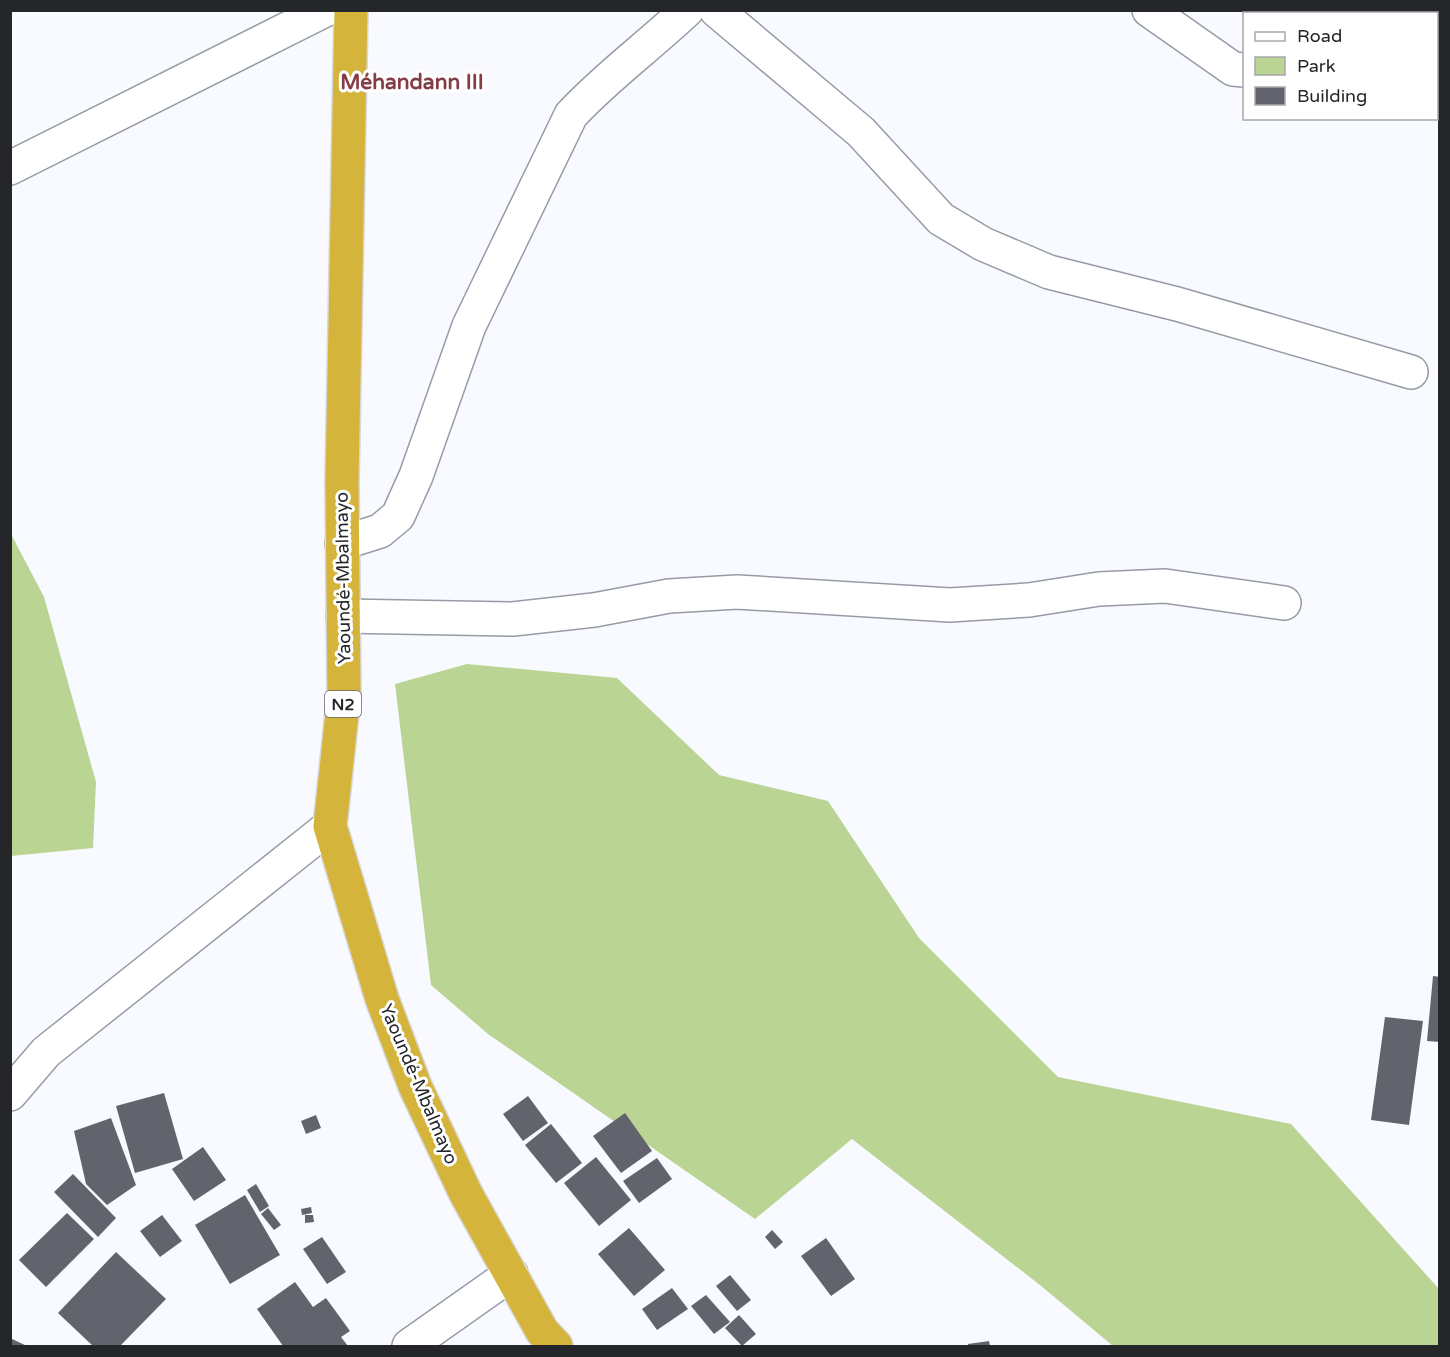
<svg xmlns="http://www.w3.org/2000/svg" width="1450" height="1357" font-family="'Varela Round',sans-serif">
<rect width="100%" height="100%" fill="#f8faff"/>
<!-- green -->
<g fill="#bad494">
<polygon points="11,534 44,597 96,782 93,848 11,856"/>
<polygon points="467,664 617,678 719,775 828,801 919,938 1058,1077 1291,1124 1439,1289 1439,1346 1113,1346 1040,1285 852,1139 755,1219 488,1034 431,985 395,684"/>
</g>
<!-- building -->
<g fill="#62636d">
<polygon points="1433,976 1440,977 1440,1042 1427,1041"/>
<polygon points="1385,1017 1423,1021 1409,1125 1371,1120"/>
<polygon points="164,1093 183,1159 135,1173 116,1106"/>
<polygon points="528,1096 548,1123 523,1141 503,1114"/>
<polygon points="625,1113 652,1151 621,1173 593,1136"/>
<polygon points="316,1115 321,1128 306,1134 301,1121"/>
<polygon points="111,1118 136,1185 107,1205 86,1184 74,1131"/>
<polygon points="551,1124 582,1163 556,1183 525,1145"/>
<polygon points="203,1147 226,1180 194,1201 172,1169"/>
<polygon points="596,1157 631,1200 599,1226 564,1183"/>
<polygon points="657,1158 672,1179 639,1203 623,1181"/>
<polygon points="73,1174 116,1218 98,1237 54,1192"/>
<polygon points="256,1184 269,1206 260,1212 247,1190"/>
<polygon points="245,1195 280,1255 230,1284 195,1225"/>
<polygon points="311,1207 312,1213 302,1215 301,1209"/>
<polygon points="268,1208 281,1225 274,1230 261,1214"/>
<polygon points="67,1213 94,1239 46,1287 19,1260"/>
<polygon points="162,1215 182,1241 160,1257 140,1231"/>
<polygon points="305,1215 313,1215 314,1222 305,1223"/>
<polygon points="629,1228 665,1270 634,1296 598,1254"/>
<polygon points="772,1230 783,1242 775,1249 765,1237"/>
<polygon points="322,1237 346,1272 327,1284 303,1249"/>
<polygon points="826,1238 855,1279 831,1296 801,1256"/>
<polygon points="116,1252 166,1299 120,1346 93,1346 58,1313"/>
<polygon points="730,1275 751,1300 737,1311 716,1286"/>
<polygon points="295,1282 313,1307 326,1298 350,1331 341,1337 348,1346 283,1346 257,1309"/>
<polygon points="672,1288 688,1309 657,1330 642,1309"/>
<polygon points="706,1295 730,1322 714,1334 691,1306"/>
<polygon points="739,1315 756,1334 742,1346 725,1328"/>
<polygon points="10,1338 27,1346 10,1346"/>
<polygon points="989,1341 990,1346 968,1346 968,1344"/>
</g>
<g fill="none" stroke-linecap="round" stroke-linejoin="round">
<!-- minor casing -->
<g stroke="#969ba5" stroke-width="36">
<g id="minor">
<polyline points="716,10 861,132 941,219 983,244 1049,272 1177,304 1411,372"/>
<polyline points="1149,10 1233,69 1244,70"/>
<polyline points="1295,14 1297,10"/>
<polyline points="10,168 325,10"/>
<path d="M 342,543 L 380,531 L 398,516 L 416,476 L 469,326 L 571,115 C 606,77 649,46 687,10"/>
<polyline points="343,616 513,619 594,610 669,596 737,592 950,605 1029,600 1099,589 1165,586 1284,603"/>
<polyline points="10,1094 46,1052 330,826"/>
<polyline points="409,1346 511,1274"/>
</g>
</g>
<!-- highway casing -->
<g stroke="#d8d8d9" stroke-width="36">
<polyline id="highway" points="351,10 342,481 344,695 330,826 382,999 415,1086 466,1194 542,1331 556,1346"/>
</g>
<!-- minor -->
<use href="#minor" stroke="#fff" stroke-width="33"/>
<!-- highway -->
<use href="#highway" stroke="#d5b43b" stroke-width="33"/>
</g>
<g text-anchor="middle" stroke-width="6" stroke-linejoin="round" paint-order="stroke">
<!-- shield labels -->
<rect fill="#fff" stroke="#66676a" stroke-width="1.5" x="325" y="691" width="36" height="26" rx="4.5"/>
<g font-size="16" font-weight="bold" fill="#24262a">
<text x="343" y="710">N2</text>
</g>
<!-- street labels -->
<g font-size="18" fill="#24262a" stroke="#fff">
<text transform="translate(343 578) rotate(-91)" y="6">Yaoundé-Mbalmayo</text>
<text transform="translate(419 1084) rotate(67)" y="6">Yaoundé-Mbalmayo</text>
</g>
<!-- quarter labels -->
<g font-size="21" font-weight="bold" fill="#853d45" stroke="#fff">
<text x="412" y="89">Méhandann III</text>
</g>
</g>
<!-- border -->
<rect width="1450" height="1357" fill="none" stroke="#24262a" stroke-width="24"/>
<!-- legend -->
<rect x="1243" y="12" width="195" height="108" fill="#ffffff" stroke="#a7a8aa" stroke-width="1.5"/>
<rect x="1255" y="32" width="30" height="9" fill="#ffffff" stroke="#a7a8aa" stroke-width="1.5"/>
<text x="1297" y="42" font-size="18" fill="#24262a">Road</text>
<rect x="1255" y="57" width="30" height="18" fill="#bad494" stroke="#a7a8aa" stroke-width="1.5"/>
<text x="1297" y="72" font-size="18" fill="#24262a">Park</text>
<rect x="1255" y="87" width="30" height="18" fill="#62636d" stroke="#a7a8aa" stroke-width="1.5"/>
<text x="1297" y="102" font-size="18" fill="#24262a">Building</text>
</svg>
